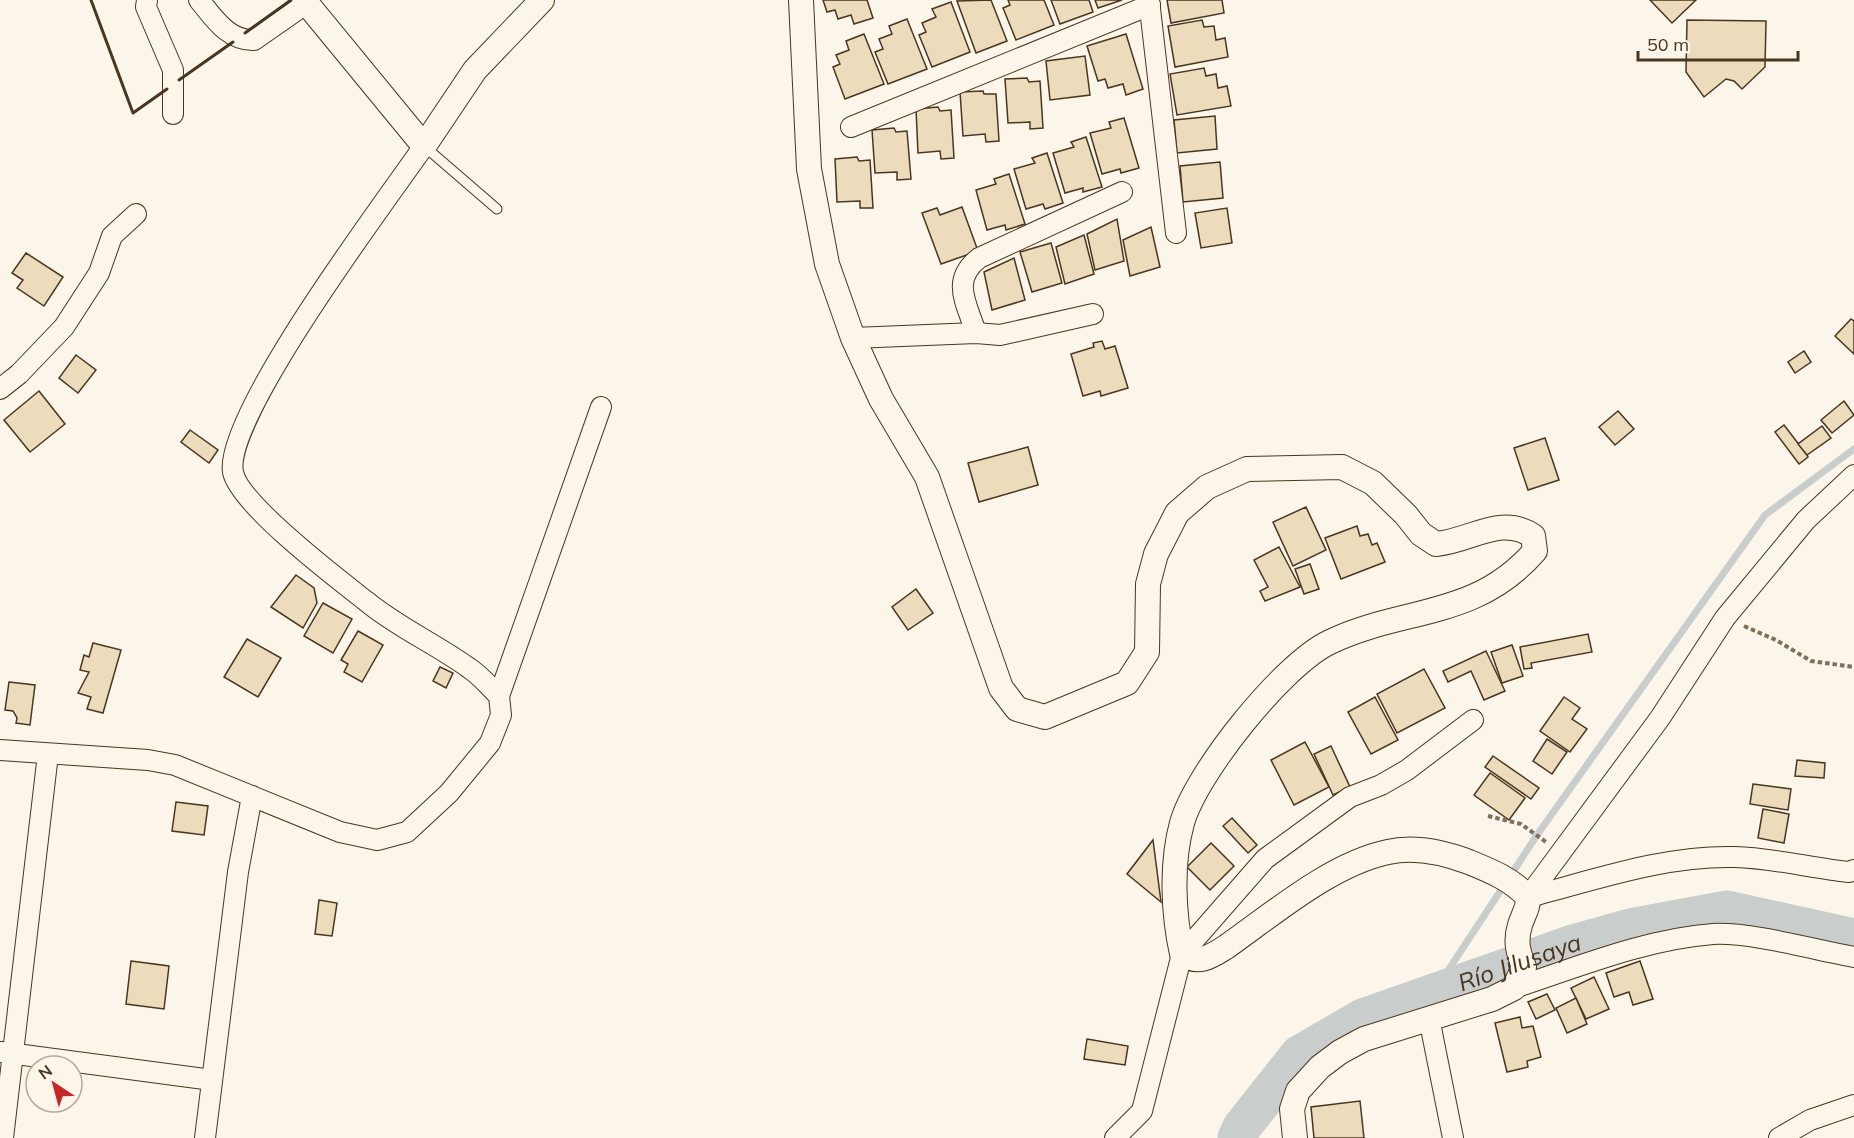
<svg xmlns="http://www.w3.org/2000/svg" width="1854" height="1138" font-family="Mulish,sans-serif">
<rect width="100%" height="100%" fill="#fbf6e9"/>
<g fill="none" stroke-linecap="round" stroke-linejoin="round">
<!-- stream -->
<polyline stroke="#c9cecd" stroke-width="7" points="1432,995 1537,835 1765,515 1854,449"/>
<!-- river -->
<path stroke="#c9cecd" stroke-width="39" id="s1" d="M 1237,1138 L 1242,1127 L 1299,1055 L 1363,1018 L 1573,944 L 1630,928 L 1727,910 L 1854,938"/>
</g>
<!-- building -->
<g fill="#ecdcbc" stroke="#4a3520" stroke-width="1.5">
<polygon points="823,0 867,0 873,18 854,24 851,15 838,19 835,10 827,12"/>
<polygon points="991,0 1007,41 976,53 957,1"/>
<polygon points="1008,0 1044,0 1054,25 1016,40 1003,8 1010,5"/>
<polygon points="1051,0 1089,0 1093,12 1060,24"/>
<polygon points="1095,0 1122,0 1098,8"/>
<polygon points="1167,0 1222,0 1224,13 1171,23"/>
<polygon points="1650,0 1696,0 1672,23"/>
<polygon points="951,2 970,52 932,67 919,35 926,32 922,23 936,17 932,9"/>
<polygon points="907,19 927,69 888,84 875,52 883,49 879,39 892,34 889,26"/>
<polygon points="1202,20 1204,27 1214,26 1216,40 1225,38 1228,57 1175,67 1168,26"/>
<polygon points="1687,20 1766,21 1765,67 1742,89 1734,81 1726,79 1704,97 1686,72"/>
<polygon points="864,34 884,84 845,99 833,67 840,64 836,55 849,50 846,41"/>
<polygon points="1126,34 1143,89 1126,95 1123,84 1108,88 1105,79 1098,81 1087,46"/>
<polygon points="1085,56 1090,95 1050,100 1046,61"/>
<polygon points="1204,68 1206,76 1216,74 1218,88 1227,86 1231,106 1177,115 1170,74"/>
<polygon points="1027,78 1029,82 1040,81 1043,128 1030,129 1030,122 1008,123 1005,79"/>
<polygon points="983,91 984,94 996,94 999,141 986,142 985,134 963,136 960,92"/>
<polygon points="938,107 940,111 951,110 954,158 941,159 940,151 918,153 916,109"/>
<polygon points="1215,116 1217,149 1177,153 1174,120"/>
<polygon points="1124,118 1139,168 1121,173 1120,169 1102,174 1090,133 1111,128 1109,122"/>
<polygon points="894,128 896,132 907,131 911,179 897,180 897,172 875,173 872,130"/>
<polygon points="1086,137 1102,187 1083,192 1083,188 1065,193 1053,153 1074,147 1071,142"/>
<polygon points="1047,153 1063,203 1045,209 1043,204 1026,209 1014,169 1035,163 1032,158"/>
<polygon points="857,157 859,161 870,160 873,208 860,208 860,201 837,202 835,159"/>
<polygon points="1220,162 1223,198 1183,202 1180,166"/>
<polygon points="1009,174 1025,224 1006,230 1005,225 987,230 976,190 996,184 994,179"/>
<polygon points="962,207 978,251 941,264 922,213 937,208 940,215"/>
<polygon points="1227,208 1232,243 1201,248 1195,213"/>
<polygon points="1117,219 1124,261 1095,270 1087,234"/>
<polygon points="1151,227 1160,267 1130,276 1123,240"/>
<polygon points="1084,235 1094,274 1065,284 1056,247"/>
<polygon points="1051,243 1062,283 1032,292 1020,252"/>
<polygon points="26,253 63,277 44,306 17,288 23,280 12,273"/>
<polygon points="1014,258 1025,300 992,310 984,272"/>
<polygon points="1851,319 1854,321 1854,354 1835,336"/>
<polygon points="1102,341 1105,349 1115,346 1128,388 1101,396 1100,391 1083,396 1071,354 1094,347 1093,343"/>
<polygon points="1804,351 1811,362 1795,373 1788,362"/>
<polygon points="76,355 96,370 78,393 59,378"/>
<polygon points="39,391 65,424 30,452 4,420"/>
<polygon points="1844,401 1854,415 1832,433 1821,420"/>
<polygon points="1618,411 1634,429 1615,445 1599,427"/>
<polygon points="1784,425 1807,455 1808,457 1799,464 1775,432"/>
<polygon points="1822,426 1831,438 1807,455 1798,444"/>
<polygon points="190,430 218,450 209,463 181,442"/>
<polygon points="1545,438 1559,480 1528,490 1514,448"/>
<polygon points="1028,447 1038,485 979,502 968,463"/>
<polygon points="1306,507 1326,550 1293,566 1273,522"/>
<polygon points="1357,526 1360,536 1368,534 1372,545 1377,543 1385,562 1341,579 1325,538"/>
<polygon points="1279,547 1300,587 1265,601 1260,591 1268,587 1254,560"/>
<polygon points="1310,564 1319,589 1304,594 1295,569"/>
<polygon points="296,575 314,588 317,603 303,628 271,607"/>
<polygon points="916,589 933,613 908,630 892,607"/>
<polygon points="323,603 352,619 333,653 304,636"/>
<polygon points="358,631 383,645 362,682 344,672 348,664 341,660"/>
<polygon points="1588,634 1592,652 1531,663 1532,668 1524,669 1520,647"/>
<polygon points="247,639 281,658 258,697 224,677"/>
<polygon points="93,643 121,650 103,713 87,709 91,697 78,693 89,672 80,670 84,655 89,657"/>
<polygon points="1512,645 1523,676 1502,683 1491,652"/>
<polygon points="1486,651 1505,691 1484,700 1471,671 1448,682 1443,671"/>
<polygon points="440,667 453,673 446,688 433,681"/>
<polygon points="1424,669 1445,708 1397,733 1377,694"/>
<polygon points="9,682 35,685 30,725 16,723 17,718 13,711 5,710"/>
<polygon points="1375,697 1398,740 1371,754 1348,712"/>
<polygon points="1564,697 1580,708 1572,719 1587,729 1570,752 1540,731"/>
<polygon points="1547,739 1567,752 1552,774 1533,761"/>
<polygon points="1305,742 1329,787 1294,805 1271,760"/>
<polygon points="1331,746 1350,787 1333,795 1314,754"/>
<polygon points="1493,756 1539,788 1531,799 1485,767"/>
<polygon points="1797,760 1825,763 1824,778 1795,776"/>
<polygon points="1490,773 1525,798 1509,820 1474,795"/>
<polygon points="1753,784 1791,789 1788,810 1750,804"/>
<polygon points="176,802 208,806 204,835 172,831"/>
<polygon points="1763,809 1789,814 1784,843 1758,838"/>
<polygon points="1232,818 1257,845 1248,853 1223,826"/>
<polygon points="1153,840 1161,902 1127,874"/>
<polygon points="1211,843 1234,866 1210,890 1187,867"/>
<polygon points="319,900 337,903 332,936 315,934"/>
<polygon points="131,961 169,966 164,1009 126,1004"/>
<polygon points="1640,961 1653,999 1633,1005 1629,992 1614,997 1606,973"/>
<polygon points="1594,977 1609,1009 1586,1019 1571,988"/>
<polygon points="1547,994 1555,1010 1536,1019 1528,1002"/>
<polygon points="1576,998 1587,1024 1567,1033 1556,1008"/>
<polygon points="1520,1017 1522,1028 1533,1026 1541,1057 1527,1061 1528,1067 1507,1072 1495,1023"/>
<polygon points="1087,1039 1128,1046 1125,1065 1084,1059"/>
<polygon points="1360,1101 1364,1138 1314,1138 1311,1107"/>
</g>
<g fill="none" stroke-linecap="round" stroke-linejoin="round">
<!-- service casing -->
<g stroke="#4a3520" stroke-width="11">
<polyline id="service" points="424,146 497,209"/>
</g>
<!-- minor casing -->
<g stroke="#4a3520" stroke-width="22">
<g id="minor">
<polyline points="147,0 146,7 173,70 173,114"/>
<path d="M 199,0 C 214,18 228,41 254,40 L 307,3"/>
<polyline points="1149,0 1176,233"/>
<polyline points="851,127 1150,5"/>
<path d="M 976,333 C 967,303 950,281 979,258 L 1122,192"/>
<polyline points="853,338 976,333 1000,335 1093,314"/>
<polyline points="0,389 19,374 64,327 99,273 112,236 136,214"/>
<polyline points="499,696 601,407"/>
<path d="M 0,750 L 148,760 L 175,765 L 340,832 L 377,840 L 407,832 L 449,793 L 490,743 L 501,715 L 499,696 C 489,686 480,675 469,668 C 436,644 397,627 366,601 C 338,579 239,504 233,472 C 223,417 387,199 424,146"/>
<polyline points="1528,897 1660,718 1725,618 1806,520 1854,475"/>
<path d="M 1528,897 C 1595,880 1665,855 1735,857 C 1774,858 1811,868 1849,872 L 1854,870"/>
<path d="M 1514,988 C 1578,967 1646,939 1713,934 C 1751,932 1815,950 1854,957"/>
<polyline points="1429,1018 1453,1138"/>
<polyline points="1,1052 212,1080"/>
<polyline points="3,1138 48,754"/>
<polyline points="205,1138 238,872 252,796"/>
<polyline points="1115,1138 1142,1111 1182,954 1265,859 1350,797 1381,785 1407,770 1473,720"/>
<polyline points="1779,1138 1810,1120 1854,1105"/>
</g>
</g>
<!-- tertiary casing -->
<g stroke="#4a3520" stroke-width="26">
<g id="tertiary">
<polyline points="304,0 424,146 475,70 542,0"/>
<path d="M 801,0 L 809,169 L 827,264 L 853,338 L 881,399 L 927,477 L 1001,688 L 1017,709 L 1045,717 L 1127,683 L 1147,652 L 1148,584 L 1156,554 L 1177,513 L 1207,487 L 1247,469 L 1342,467 L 1373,483 L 1406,515 L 1421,534 L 1436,544 C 1471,541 1501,514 1533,536 L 1535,551 C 1475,620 1402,607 1330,642 C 1283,664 1196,773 1182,823 C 1171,863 1173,913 1182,954 C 1199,965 1210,957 1226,947 C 1273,914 1331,864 1388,852 C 1414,846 1445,853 1469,862 C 1491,871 1511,879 1528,897 C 1529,907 1523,915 1520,925 C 1515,941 1518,952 1524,967 L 1514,988 L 1492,999 L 1364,1039 L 1340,1052 L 1320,1067 L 1298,1091 L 1292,1109 L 1295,1138"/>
</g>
</g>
<!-- path -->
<g stroke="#7f6f5c" stroke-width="4" stroke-dasharray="4.5 3" stroke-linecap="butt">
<polyline points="1744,626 1776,640 1811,661 1854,667"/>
<polyline points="1488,816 1521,824 1546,842"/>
</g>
<!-- service -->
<use href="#service" stroke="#fbf6e9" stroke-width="9"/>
<!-- minor -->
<use href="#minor" stroke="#fbf6e9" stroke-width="20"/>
<!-- tertiary -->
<use href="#tertiary" stroke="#fbf6e9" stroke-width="24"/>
<!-- wall -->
<g stroke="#4a3520" stroke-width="3">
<polyline points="91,0 133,113 167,89"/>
<polyline points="245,33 291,0"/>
<polyline points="179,80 233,42"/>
</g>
</g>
<g text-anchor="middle" stroke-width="4.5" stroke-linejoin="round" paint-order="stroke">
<!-- water labels -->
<g font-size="24" font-style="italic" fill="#4a3520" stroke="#fbf6e9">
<text dy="8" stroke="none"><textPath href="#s1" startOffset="344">Río Jilusaya</textPath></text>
</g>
</g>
<!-- north arrow -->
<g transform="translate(54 1084) rotate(324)"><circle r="28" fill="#fbf6e9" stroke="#b4a999" stroke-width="1.5"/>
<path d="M0-4.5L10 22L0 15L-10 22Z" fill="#c62828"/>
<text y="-9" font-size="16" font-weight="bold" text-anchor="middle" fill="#4a3520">N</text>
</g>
<!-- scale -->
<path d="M1638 51v9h160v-9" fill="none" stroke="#4a3520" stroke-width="3"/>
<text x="1647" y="51" font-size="18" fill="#4a3520" stroke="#fbf6e9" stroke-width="4.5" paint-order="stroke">50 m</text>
</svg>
